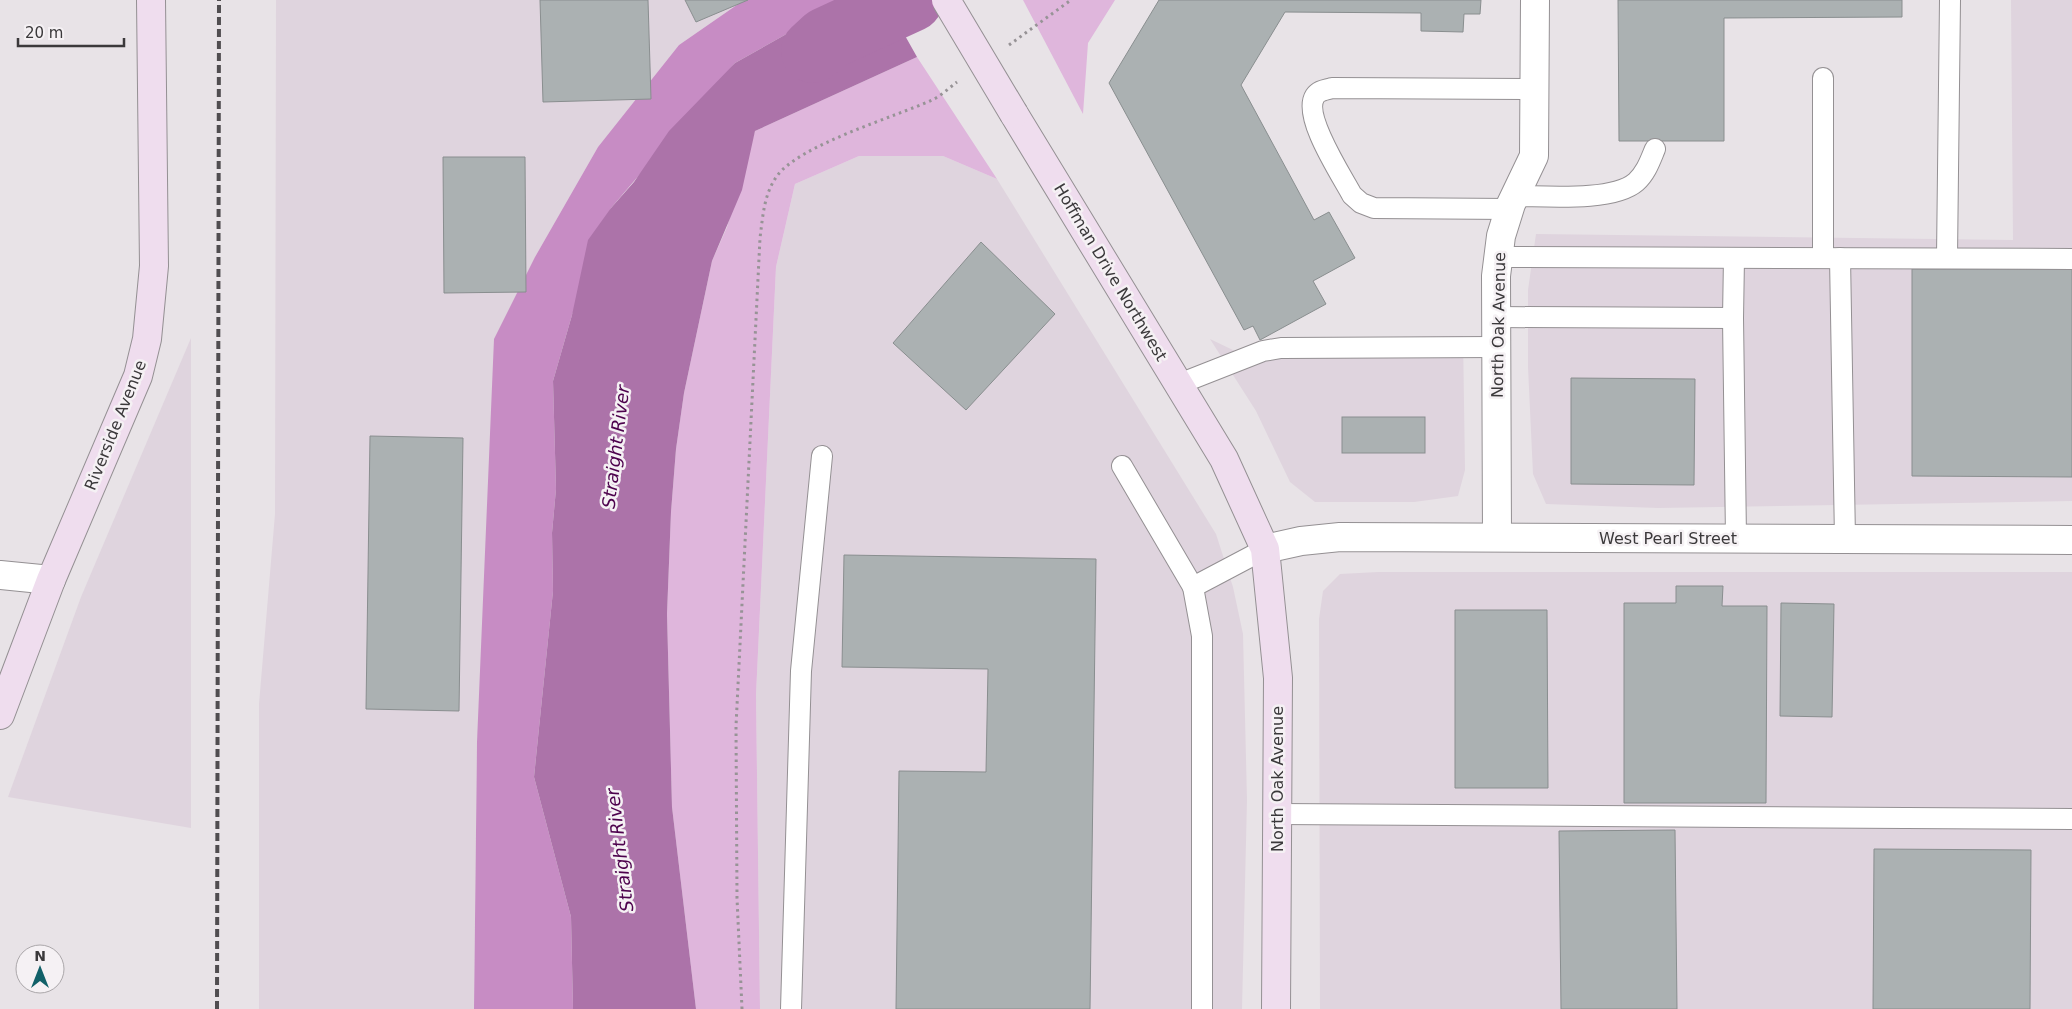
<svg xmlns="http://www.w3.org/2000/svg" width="2072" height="1009" font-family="'DejaVu Sans',sans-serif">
<rect width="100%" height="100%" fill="#e8e3e7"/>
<!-- built -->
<g fill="#dfd4de">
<polygon points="276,0 744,0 679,45 598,147 535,257 477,742 474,1009 259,1009 259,704 275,514"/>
<polygon points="2011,0 2072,0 2072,501 1658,508 1546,504 1533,474 1528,367 1528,290 1536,234 2013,240"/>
<polygon points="859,156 943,156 997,179 1216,534 1233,587 1243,634 1247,800 1242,1009 760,1009 756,695 776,267 795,184"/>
<polygon points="1463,336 1465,470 1458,496 1414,502 1315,502 1290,482 1256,411 1210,339 1235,351 1305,339"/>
<polygon points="191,338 191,828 8,797 81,597"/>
<polygon points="1378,572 2072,572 2072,1009 1320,1009 1319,619 1323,591 1340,574"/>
</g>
<!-- green -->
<g fill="#dfb6dc">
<polygon points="1023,0 1115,0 1088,43 1083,114"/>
<polygon points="917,57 997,179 943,156 859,156 795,184 776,267 756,695 760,1009 696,1009 672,807 667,614 671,512 676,449 684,393 712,261 727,227 755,131"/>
</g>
<!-- forest -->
<polygon fill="#c78cc4" points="744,0 847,0 735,63 611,208 572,315 553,381 556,489 552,533 553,591 534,777 571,917 573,1009 474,1009 477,742 494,339 535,257 598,147 679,45"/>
<!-- water -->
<polygon fill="#ac73a9" points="847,0 885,0 917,57 755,131 742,190 712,261 684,393 676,449 671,512 667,614 672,807 696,1009 573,1009 571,917 534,777 553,591 552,533 556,489 553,381 572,315 588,240 611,208 634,182 669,131 735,63"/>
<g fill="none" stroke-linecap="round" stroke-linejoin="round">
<!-- river -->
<polyline stroke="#ac73a9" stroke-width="64" points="813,51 826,39 911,0"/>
</g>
<!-- building -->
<g fill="#abb1b2" stroke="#898e8f">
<polygon points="540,0 648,0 651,99 543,102"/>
<polygon points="685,0 748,0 696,22"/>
<polygon points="1159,0 1481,0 1480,14 1464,14 1463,32 1421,31 1421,13 1285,12 1241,85 1314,220 1329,212 1355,258 1313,281 1326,304 1260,340 1253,326 1244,330 1109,83"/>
<polygon points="1618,0 1902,0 1902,17 1724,18 1724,141 1619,141"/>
<polygon points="443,157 525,157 526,292 444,293"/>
<polygon points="981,242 1055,314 966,410 893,343"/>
<polygon points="1912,269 2072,269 2072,477 1912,476"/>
<polygon points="1571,378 1695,379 1694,485 1571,484"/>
<rect x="1342" y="417" width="83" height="36"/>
<polygon points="370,436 463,438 459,711 366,709"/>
<polygon points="844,555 1096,559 1090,1009 896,1009 899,771 986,772 988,669 842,667"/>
<polygon points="1676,586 1723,586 1722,606 1767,606 1766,803 1624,803 1624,603 1676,603"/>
<polygon points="1781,603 1834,604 1832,717 1780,716"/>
<polygon points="1455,610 1547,610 1548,788 1455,788"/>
<polygon points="1675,830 1677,1009 1561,1009 1559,831"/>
<polygon points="1874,849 2031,850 2030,1009 1873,1009"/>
</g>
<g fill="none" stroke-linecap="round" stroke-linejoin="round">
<!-- lane casing -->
<g stroke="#949093" stroke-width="22">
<g id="lane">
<polyline points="1823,78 1823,258"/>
<path d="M 1515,196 C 1545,196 1613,202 1636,182 C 1646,173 1650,161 1655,149"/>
<path d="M 1510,209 L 1374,208 L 1361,203 L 1352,195 C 1342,176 1302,116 1315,96 C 1319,90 1326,90 1332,88 L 1535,89"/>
<polyline points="1498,257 2072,259"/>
<polyline points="1840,258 1845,539"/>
<polyline points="1947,258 1950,0"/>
<polyline points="1496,317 1733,318 1734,258"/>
<polyline points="1733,318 1736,538"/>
<polyline points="1179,384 1263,351 1281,348 1496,347"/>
<polyline points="1122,466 1193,587"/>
<polyline points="1277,814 2072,819"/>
<polyline points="791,1009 801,671 822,456"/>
<polyline points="1202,1009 1202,636 1193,587 1265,549"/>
</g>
</g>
<!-- street casing -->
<g stroke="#949093" stroke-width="30">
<g id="street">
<polyline points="1497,537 1496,276 1501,236 1511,204 1534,156 1535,0"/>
<polyline points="1265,549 1301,541 1340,537 2072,540"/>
<polyline points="0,575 51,580"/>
</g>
</g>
<!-- secondary casing -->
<g stroke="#949093" stroke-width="30">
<g id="secondary">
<polyline points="1014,114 1224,459 1265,549 1278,678 1276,1009"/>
<polyline points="0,715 51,580 138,376 147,339 154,266 151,0"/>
</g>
</g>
<!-- path -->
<g stroke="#979396" stroke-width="3" stroke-dasharray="2.5 4" stroke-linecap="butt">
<polyline points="1009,45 1071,0"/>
<path d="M 742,1009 L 737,898 L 736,726 L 760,238 C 763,215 764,194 777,176 C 799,145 895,117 932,100 C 941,96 949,88 957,82"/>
</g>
<!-- lane -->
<use href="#lane" stroke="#fff" stroke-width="20"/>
<!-- street -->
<use href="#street" stroke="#fff" stroke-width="28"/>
<!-- secondary -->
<use href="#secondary" stroke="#efddee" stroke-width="28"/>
<!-- rail -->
<polyline stroke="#504d50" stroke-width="4" stroke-dasharray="8 4" stroke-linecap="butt" points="217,1009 219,0"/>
<!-- secondary-bridge casing -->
<g stroke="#949093" stroke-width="30" stroke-linecap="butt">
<polyline id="secondary-bridge" points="946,0 1014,114"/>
</g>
<!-- secondary-bridge -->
<use href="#secondary-bridge" stroke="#efddee" stroke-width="28"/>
</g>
<g text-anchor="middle" stroke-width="5" stroke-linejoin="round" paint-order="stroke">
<!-- street labels -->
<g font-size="16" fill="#3b393b" stroke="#f5f1f4">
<text transform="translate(1111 272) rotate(59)" y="6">Hoffman Drive Northwest</text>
<text transform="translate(1498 325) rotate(-89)" y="6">North Oak Avenue</text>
<text transform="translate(115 425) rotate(-68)" y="6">Riverside Avenue</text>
<text x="1668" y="544">West Pearl Street</text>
<text transform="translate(1277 779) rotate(-90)" y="6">North Oak Avenue</text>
</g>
<!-- water labels -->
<g font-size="18" font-style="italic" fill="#4d024d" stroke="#f5f1f4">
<text transform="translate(616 447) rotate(-83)" y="6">Straight River</text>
<text transform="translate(620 850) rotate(-97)" y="6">Straight River</text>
</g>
</g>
<!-- north arrow -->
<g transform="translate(40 969)"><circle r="24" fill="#f5f1f4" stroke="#aba7aa"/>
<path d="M0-4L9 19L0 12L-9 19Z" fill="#126169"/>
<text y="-8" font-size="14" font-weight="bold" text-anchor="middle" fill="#3b393b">N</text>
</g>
<!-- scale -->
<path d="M18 38v8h106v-8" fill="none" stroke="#3b393b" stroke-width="2.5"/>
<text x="25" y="38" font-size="15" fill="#3b393b" stroke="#f5f1f4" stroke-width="4" paint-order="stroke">20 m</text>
</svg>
